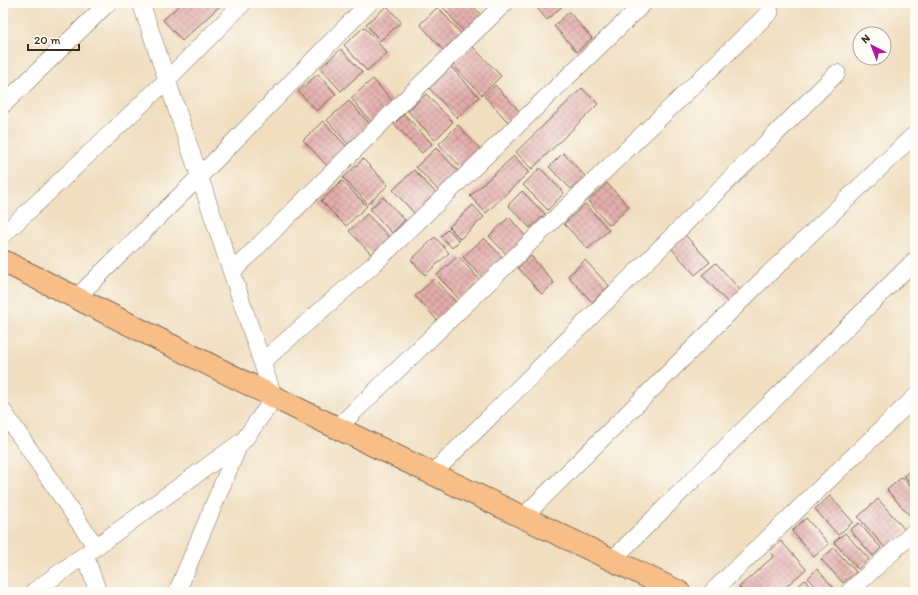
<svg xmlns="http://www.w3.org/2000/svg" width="918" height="595" font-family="Itim,sans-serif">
<defs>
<pattern id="building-cross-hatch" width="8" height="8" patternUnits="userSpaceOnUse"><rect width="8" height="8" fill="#e3aeac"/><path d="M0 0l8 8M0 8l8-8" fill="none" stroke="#b98e8b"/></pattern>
</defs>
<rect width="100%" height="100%" fill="#fdfcf7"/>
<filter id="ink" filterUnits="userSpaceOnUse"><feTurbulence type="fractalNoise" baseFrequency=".025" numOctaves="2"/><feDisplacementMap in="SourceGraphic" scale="8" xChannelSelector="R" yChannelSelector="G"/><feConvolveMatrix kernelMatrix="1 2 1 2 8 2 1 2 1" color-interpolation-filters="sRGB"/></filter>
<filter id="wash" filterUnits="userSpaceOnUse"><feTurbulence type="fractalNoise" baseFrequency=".012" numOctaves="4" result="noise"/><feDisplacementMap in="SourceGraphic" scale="16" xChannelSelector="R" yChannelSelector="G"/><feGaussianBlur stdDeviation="0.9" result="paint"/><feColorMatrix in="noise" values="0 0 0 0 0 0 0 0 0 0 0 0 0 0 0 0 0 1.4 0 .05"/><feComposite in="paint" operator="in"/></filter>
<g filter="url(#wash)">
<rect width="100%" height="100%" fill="#f0debf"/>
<g id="blocks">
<!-- building -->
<g fill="url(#building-cross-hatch)">
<polygon points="182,3 223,3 182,41 163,20"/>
<polygon points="443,3 470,3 482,16 464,32 441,5"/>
<polygon points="533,3 557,3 561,7 547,20"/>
<polygon points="387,6 401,22 380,41 366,24"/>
<polygon points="438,7 461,34 443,50 420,24"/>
<polygon points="569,12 592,38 577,52 554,26"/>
<polygon points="364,27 387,53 367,71 344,45"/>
<polygon points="472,46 501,76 482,95 452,64"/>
<polygon points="341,49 362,72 341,91 320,68"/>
<polygon points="451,67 479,97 457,118 429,88"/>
<polygon points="318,74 336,94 317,111 298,91"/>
<polygon points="373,79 395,104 373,124 351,98"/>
<polygon points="495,85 521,113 510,124 484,96"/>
<polygon points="582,88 598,104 532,169 516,152"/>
<polygon points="426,94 453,122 435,140 408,111"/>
<polygon points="349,101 370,124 348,144 327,120"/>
<polygon points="404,114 432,144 422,153 394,124"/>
<polygon points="323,121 350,150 330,169 303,140"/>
<polygon points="458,125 481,150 462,168 439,144"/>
<polygon points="436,148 460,173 440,192 416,167"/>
<polygon points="563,153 585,176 571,189 549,167"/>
<polygon points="514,156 529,172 486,213 470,196"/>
<polygon points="363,159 388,185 368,204 343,178"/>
<polygon points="540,168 564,193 548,210 523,185"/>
<polygon points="414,170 436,193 415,214 393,190"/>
<polygon points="342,181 367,206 346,226 321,201"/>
<polygon points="607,183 629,207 610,225 588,201"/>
<polygon points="522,191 545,214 530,228 508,205"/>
<polygon points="383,197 405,220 392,233 370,209"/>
<polygon points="585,204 609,230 588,249 564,224"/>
<polygon points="473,205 484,217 460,239 449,227"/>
<polygon points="367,214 390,238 372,255 349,231"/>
<polygon points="509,217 526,237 507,255 489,236"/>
<polygon points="448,229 459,241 452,248 441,236"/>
<polygon points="685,235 710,262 695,275 671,248"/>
<polygon points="435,237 449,253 425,275 411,260"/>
<polygon points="484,238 504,259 483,278 463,257"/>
<polygon points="458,256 480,280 459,299 437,275"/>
<polygon points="531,256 554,283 542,294 518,268"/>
<polygon points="585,260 609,286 592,302 568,276"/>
<polygon points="716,263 742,292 729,304 702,275"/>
<polygon points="434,279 458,304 439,322 415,296"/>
<polygon points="915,467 915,488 904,476"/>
<polygon points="902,477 915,492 915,512 910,516 887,490"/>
<polygon points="830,496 853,522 838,535 815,509"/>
<polygon points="878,499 906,531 886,549 858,517"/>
<polygon points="806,518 829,544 814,557 792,531"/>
<polygon points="859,523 881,548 873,556 850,530"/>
<polygon points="845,533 869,559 858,569 834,542"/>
<polygon points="781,541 806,569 780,592 744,592 739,587 774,556 770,551"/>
<polygon points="834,548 856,572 843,583 821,559"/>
<polygon points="817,569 837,591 836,592 821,592 808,578"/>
<polygon points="805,580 816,592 794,592 793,591"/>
</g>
</g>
</g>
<g filter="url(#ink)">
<use href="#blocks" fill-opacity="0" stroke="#7a6956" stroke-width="1"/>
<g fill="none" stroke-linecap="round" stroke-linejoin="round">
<!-- minor casing -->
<g stroke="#7a6956" stroke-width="18">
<g id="minor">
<polyline points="3,105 108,3"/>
<polyline points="3,235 167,80 243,3"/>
<polyline points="232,272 423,82 505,3"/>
<polyline points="76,298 199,177 369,3"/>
<polyline points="262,362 374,264 644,3"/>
<polyline points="3,411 96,547"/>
<polyline points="337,428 770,12"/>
<polyline points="432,474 837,73"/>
<polyline points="523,517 754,288 913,136"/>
<polyline points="85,555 98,592"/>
<polyline points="612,560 915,260"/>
<polyline points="33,592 244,440 274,398 141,3"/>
<polyline points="177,592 239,445"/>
<polyline points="712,592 915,397"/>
<polyline points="849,592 915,531"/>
</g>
</g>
<!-- major casing -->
<g stroke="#7a6956" stroke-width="24">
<polyline id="major" points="3,261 298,409 679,592"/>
</g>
<!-- minor -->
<use href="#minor" stroke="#fff" stroke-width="17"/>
<!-- major -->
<use href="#major" stroke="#f7be87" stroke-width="22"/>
</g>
</g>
<!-- margin -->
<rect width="918" height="595" fill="none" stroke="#fdfcf7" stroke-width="16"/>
<!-- north arrow -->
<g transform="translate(872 46) rotate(318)"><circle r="19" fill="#fdfcf7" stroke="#afa8a0"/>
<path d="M0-3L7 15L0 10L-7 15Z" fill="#b5179e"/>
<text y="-6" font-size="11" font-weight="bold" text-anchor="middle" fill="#3b2a1e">N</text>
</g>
<!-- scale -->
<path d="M28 44v6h51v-6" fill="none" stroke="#3b2a1e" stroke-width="2"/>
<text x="34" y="44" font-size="12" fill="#3b2a1e" stroke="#fdfcf7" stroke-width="3" paint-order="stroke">20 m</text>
</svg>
